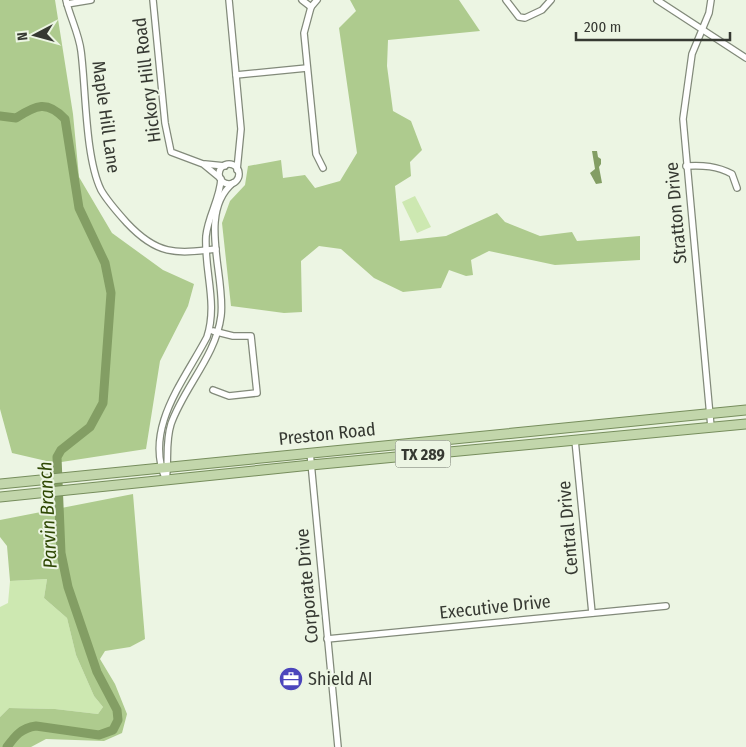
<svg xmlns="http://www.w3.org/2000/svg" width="746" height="747" font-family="'Fira Sans Condensed',sans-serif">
<rect width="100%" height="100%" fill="#ecf5e3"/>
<!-- green -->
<g fill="#cde8b1">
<polygon points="415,196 431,227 417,233 402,202"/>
<polygon points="47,579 44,598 67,618 76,655 94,696 103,707 98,714 55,709 9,708 0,717 0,607 8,603 10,581"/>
</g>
<!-- forest -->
<g fill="#aecb8e">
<polygon points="0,0 55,0 73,114 79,177 112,233 163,270 194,284 188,306 160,361 146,449 55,463 12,453 0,409"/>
<polygon points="350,0 459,0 480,31 388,40 387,66 393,111 411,121 422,150 410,162 411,176 395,186 400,241 446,236 497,213 505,222 540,236 572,232 577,241 640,236 640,260 555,265 489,251 471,260 473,275 466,276 449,270 441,288 403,292 374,278 341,249 319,246 301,261 302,312 284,313 231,306 222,223 230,201 245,185 248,166 281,160 283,178 305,175 315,188 340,181 357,153 339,28 356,11"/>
<polygon points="133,494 145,639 130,647 105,651 100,659 115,684 127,714 122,733 104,741 46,739 31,747 0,747 0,717 9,708 55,709 98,714 103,707 94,696 76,655 67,618 44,598 47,579 10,581 7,546 0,537 0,520"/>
</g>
<!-- water -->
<polygon fill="#839e64" points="592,151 597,151 598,157 601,159 601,164 599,167 602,183 596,184 590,173 595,169"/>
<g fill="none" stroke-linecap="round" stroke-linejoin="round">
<!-- river -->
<path stroke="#839e64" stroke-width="9" d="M 0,116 L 16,118 C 36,105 47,100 65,119 L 79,208 L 105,263 L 111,293 L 103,403 L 90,427 L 61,450 L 57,457 L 61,553 L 68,587 L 97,672 L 117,710 L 118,720 L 113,730 L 99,735 L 36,726 C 21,728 15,736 7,747"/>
<!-- minor casing -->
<g stroke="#828a7a" stroke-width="8">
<g id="minor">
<path d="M 66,0 C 70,17 79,34 81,51 C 86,89 85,157 101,190 C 108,202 118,213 127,223 C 157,255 175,254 216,249"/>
<polyline points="153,0 165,123 171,152 203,164 220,178"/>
<polyline points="229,0 241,129 237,170"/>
<polyline points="302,0 311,7"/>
<polyline points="317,0 311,7 304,33 316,154 323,168"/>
<polyline points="506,0 519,17 525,18 542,10 551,0"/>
<polyline points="657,0 746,58"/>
<polyline points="67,4 91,0"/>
<polyline points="236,75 307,68"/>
<polyline points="205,164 225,166"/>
<circle cx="229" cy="174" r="10"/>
<path d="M 686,166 C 703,165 717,166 732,174 L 737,188"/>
<polyline points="213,390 229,396 257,393 251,336 233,336 213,331"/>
<polyline points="711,427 683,119 692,54 709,13 711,0"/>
<polyline points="575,440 592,613"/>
<polyline points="310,452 338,747"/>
<path d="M 166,480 C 143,429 184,381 207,337 C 218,303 204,271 206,236 C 208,216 220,199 221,179"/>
<path d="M 166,480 C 169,461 165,443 171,424 C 184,387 216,356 221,316 C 226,277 197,213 233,183"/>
<polyline points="327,639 666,606"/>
</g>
</g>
<!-- primary casing -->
<g stroke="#768d5c" stroke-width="11">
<g id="primary">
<polyline points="0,484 746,410"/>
<polyline points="0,497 311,465 746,424"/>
</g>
</g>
<!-- minor -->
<use href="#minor" stroke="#fff" stroke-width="5.5"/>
<!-- primary -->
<use href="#primary" stroke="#c2d6ab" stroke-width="9"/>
</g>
<!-- icons -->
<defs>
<g id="office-disc" transform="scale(1.25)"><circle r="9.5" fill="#4b45bc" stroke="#ecf5e3"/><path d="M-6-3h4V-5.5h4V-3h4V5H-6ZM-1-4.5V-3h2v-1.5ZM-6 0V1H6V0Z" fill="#fff"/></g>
</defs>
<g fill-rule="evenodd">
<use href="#office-disc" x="291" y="679"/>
</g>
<g text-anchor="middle" stroke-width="4" stroke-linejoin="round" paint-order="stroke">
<!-- shield labels -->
<rect fill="#ecf5e3" stroke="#6d7167" stroke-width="1" x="395.5" y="440.5" width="55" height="27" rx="4"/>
<g font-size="16" font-weight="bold" fill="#363932">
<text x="423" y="460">TX 289</text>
</g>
<!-- street labels -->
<g font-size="18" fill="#363932" stroke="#ecf5e3">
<text transform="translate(147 80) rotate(-97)" y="6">Hickory Hill Road</text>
<text transform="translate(106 117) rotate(82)" y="6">Maple Hill Lane</text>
<text transform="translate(676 213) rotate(-95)" y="6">Stratton Drive</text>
<text transform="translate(327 434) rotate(-6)" y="6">Preston Road</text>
<text transform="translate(568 528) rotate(-95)" y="6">Central Drive</text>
<text transform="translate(307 586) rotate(-95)" y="6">Corporate Drive</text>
<text transform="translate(495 607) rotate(-6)" y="6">Executive Drive</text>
</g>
<!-- poi labels -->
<g font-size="18" fill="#363932" stroke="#ecf5e3" text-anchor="start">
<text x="308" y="685">Shield AI</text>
</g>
<!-- water labels -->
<g font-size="19" font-style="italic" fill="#2f4804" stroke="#ecf5e3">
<text transform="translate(47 515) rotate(-93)" y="7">Parvin Branch</text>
</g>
</g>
<!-- north arrow -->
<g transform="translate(35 35) rotate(264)" stroke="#ecf5e3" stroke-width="4" paint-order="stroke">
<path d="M0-4L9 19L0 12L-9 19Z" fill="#363932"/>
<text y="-8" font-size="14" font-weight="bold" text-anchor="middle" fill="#363932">N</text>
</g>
<!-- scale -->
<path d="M576 32v8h154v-8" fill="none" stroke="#363932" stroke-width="2.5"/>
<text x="584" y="32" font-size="15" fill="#363932" stroke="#ecf5e3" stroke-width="4" paint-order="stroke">200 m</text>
</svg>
